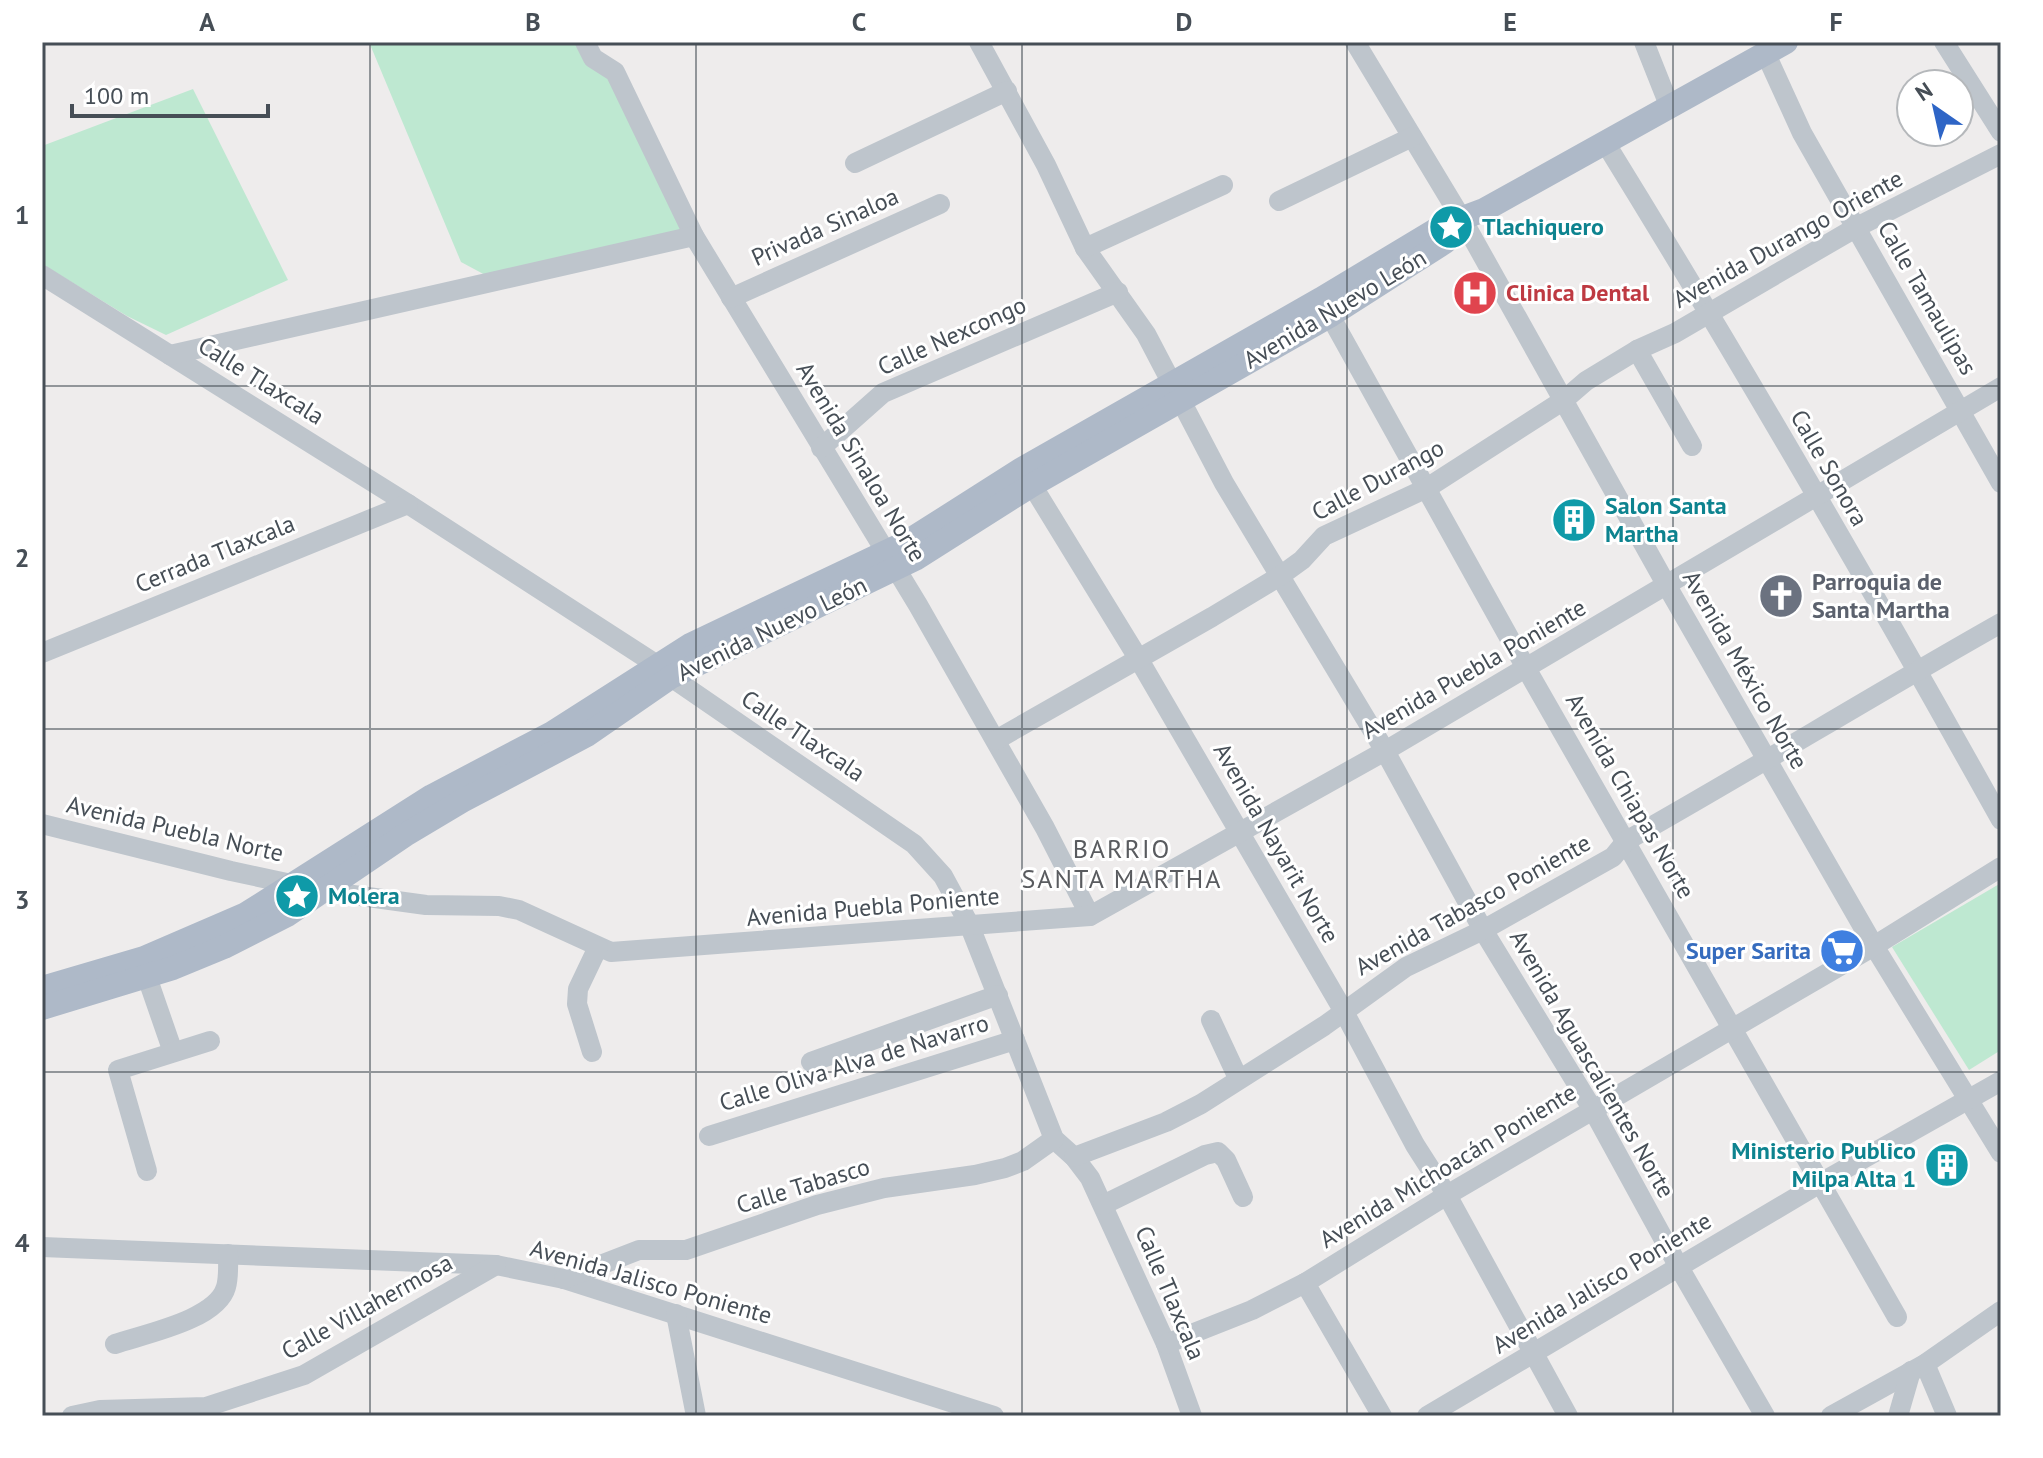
<svg xmlns="http://www.w3.org/2000/svg" width="2043" height="1458" font-family="'PT Sans',sans-serif">
<rect width="100%" height="100%" fill="#eeecec"/>
<!-- green -->
<g fill="#bee8d1">
<polygon points="369,42 582,42 606,68 685,232 489,277 461,262"/>
<polygon points="193,89 288,280 166,335 127,316 42,264 42,146"/>
<polygon points="2001,883 2001,1050 1969,1070 1892,947"/>
</g>
<g fill="none" stroke-linecap="round" stroke-linejoin="round">
<!-- minor -->
<g stroke="#bec5cc" stroke-width="20">
<polyline points="585,42 593,58 615,72 694,236 918,605 1045,828 1090,916"/>
<polyline points="979,42 1046,165 1085,248 1146,334 1224,483 1385,751 1483,930 1593,1110 1680,1269 1765,1416"/>
<polyline points="1355,42 1466,226 1667,586 1874,946 2001,1153"/>
<polyline points="1644,42 1669,105"/>
<polyline points="1944,42 2001,132"/>
<polyline points="1765,52 1802,133 2001,483"/>
<path d="M 1606,144 C 1743,366 1874,592 2001,820"/>
<polyline points="855,163 1007,91"/>
<polyline points="1279,201 1412,137"/>
<polyline points="1085,248 1223,185"/>
<polyline points="42,275 408,504 657,665 671,677 914,844 943,876 969,924 1054,1139 1074,1157 1090,1178 1166,1344 1192,1416"/>
<polyline points="731,298 940,204"/>
<polyline points="1323,303 1526,668 1897,1317"/>
<polyline points="1637,350 1692,446"/>
<polyline points="170,355 694,236"/>
<polyline points="821,448 883,393 1118,292"/>
<polyline points="1024,472 1138,658 1343,1010 1415,1145 1447,1195 1568,1416"/>
<polyline points="42,653 408,504"/>
<polyline points="996,740 1212,617 1280,576 1302,560 1324,536 1427,488 1564,400 1586,381 1637,350 1675,333 1857,227 2001,154"/>
<polyline points="42,824 231,871 324,891 426,905 499,906 519,910 611,952 1090,916 1385,751 2001,387"/>
<polyline points="147,977 173,1052"/>
<polyline points="1211,1020 1238,1078"/>
<polyline points="592,1052 577,1004 578,989 598,947"/>
<polyline points="811,1062 998,995"/>
<polyline points="709,1136 1015,1040"/>
<path d="M 1074,1157 L 1166,1122 L 1201,1104 L 1324,1026 L 1406,967 L 1483,930 L 1613,857 L 1626,841 C 1752,770 1875,694 2001,623"/>
<polyline points="147,1171 118,1070 210,1041"/>
<polyline points="1103,1205 1205,1155 1218,1152 1226,1160 1243,1197"/>
<polyline points="42,1247 496,1265 564,1279 994,1416"/>
<polyline points="564,1279 639,1250 686,1250 817,1205 884,1188 975,1175 1005,1168 1023,1161 1054,1139"/>
<polyline points="1305,1283 1382,1416"/>
<polyline points="676,1314 696,1416"/>
<path d="M 115,1344 C 144,1334 217,1320 226,1287 C 229,1277 228,1264 228,1254"/>
<polyline points="1166,1344 1252,1310 1305,1283 1447,1195 1874,946 2001,867"/>
<polyline points="1925,1364 1947,1416"/>
<polyline points="72,1416 100,1410 206,1407 304,1375 496,1265"/>
<polyline points="1427,1416 1822,1182 2001,1081"/>
<polyline points="1831,1416 1925,1364 2001,1311"/>
<polyline points="1898,1416 1911,1371"/>
</g>
<!-- major -->
<g stroke="#aeb9c8" stroke-width="24">
<polyline points="42,988 144,958 246,914 432,796 552,733 690,645 907,542 1022,469 1321,299 1444,225 1484,210 1786,42"/>
<polyline points="42,1008 173,968 224,947 287,915 405,835 462,801 587,735 671,677 915,559 1032,485 1331,315 1445,242"/>
</g>
</g>
<!-- grid -->
<path fill="none" stroke="#464e56" stroke-width="2" stroke-opacity="0.55" d="M 370,42 L 370,1416M 696,42 L 696,1416M 1022,42 L 1022,1416M 1347,42 L 1347,1416M 1673,42 L 1673,1416M 42,386 L 2001,386M 42,729 L 2001,729M 42,1072 L 2001,1072"/>
<!-- icons -->
<defs>
<g id="sight-disc" transform="scale(2.3)"><circle r="9.5" fill="#0f9aa8" stroke="#fff"/><path d="M0-6L1.8-2.2L6-1.7L2.9 1.2L3.7 5.4L0 3.3L-3.7 5.4L-2.9 1.2L-6-1.7L-1.8-2.2Z" fill="#fff"/></g>
<g id="hospital-disc" transform="scale(2.3)"><circle r="9.5" fill="#e0444e" stroke="#fff"/><path d="M-5-5h3v3.5h4V-5h3V5h-3V1.5h-4V5h-3Z" fill="#fff"/></g>
<g id="building-disc" transform="scale(2.3)"><circle r="9.5" fill="#0f9aa8" stroke="#fff"/><path d="M-4-6H4V6H1V3H-1V6H-4ZM-2.5-4.3h1.7v1.8h-1.7ZM.8-4.3h1.7v1.8H.8ZM-2.5-1h1.7V.8h-1.7ZM.8-1h1.7V.8H.8Z" fill="#fff"/></g>
<g id="church-disc" transform="scale(2.3)"><circle r="9.5" fill="#6b7280" stroke="#fff"/><path d="M-1.2-6h2.4v3.5h3.3v2.4h-3.3V6h-2.4V-.1h-3.3v-2.4h3.3Z" fill="#fff"/></g>
<g id="supermarket-disc" transform="scale(2.3)"><circle r="9.5" fill="#3f7fe0" stroke="#fff"/><path d="M-6-5.5h2.5l.6 2H6L4.5 2H-2.5L-4.4-4H-6ZM-1.5 3.2a1.3 1.3 0 1 0 .1 0ZM3 3.2a1.3 1.3 0 1 0 .1 0Z" fill="#fff"/></g>
</defs>
<g fill-rule="evenodd">
<use href="#sight-disc" x="1451" y="227"/>
<use href="#hospital-disc" x="1475" y="293"/>
<use href="#building-disc" x="1574" y="520"/>
<use href="#church-disc" x="1781" y="596"/>
<use href="#sight-disc" x="297" y="896"/>
<use href="#supermarket-disc" x="1842" y="951"/>
<use href="#building-disc" x="1947" y="1165"/>
</g>
<g text-anchor="middle" stroke-width="6" stroke-linejoin="round" paint-order="stroke">
<!-- street labels -->
<g font-size="24" fill="#464e56" stroke="#fff">
<text transform="translate(825 227) rotate(-24)" y="8">Privada Sinaloa</text>
<text transform="translate(1788 239) rotate(-29)" y="8">Avenida Durango Oriente</text>
<text transform="translate(1927 298) rotate(60)" y="8">Calle Tamaulipas</text>
<text transform="translate(1335 309) rotate(-31)" y="8">Avenida Nuevo León</text>
<text transform="translate(952 336) rotate(-24)" y="8">Calle Nexcongo</text>
<text transform="translate(261 381) rotate(32)" y="8">Calle Tlaxcala</text>
<text transform="translate(861 462) rotate(59)" y="8">Avenida Sinaloa Norte</text>
<text transform="translate(1829 468) rotate(60)" y="8">Calle Sonora</text>
<text transform="translate(1378 480) rotate(-28)" y="8">Calle Durango</text>
<text transform="translate(215 554) rotate(-22)" y="8">Cerrada Tlaxcala</text>
<text transform="translate(772 629) rotate(-26)" y="8">Avenida Nuevo León</text>
<text transform="translate(1474 669) rotate(-30)" y="8">Avenida Puebla Poniente</text>
<text transform="translate(1745 670) rotate(60)" y="8">Avenida México Norte</text>
<text transform="translate(803 736) rotate(34)" y="8">Calle Tlaxcala</text>
<text transform="translate(1630 796) rotate(60)" y="8">Avenida Chiapas Norte</text>
<text transform="translate(175 829) rotate(13)" y="8">Avenida Puebla Norte</text>
<text transform="translate(1276 843) rotate(60)" y="8">Avenida Nayarit Norte</text>
<text transform="translate(1473 905) rotate(-29)" y="8">Avenida Tabasco Poniente</text>
<text transform="translate(873 907) rotate(-5)" y="8">Avenida Puebla Poniente</text>
<text transform="translate(854 1063) rotate(-17)" y="8">Calle Oliva Alva de Navarro</text>
<text transform="translate(1592 1064) rotate(60)" y="8">Avenida Aguascalientes Norte</text>
<text transform="translate(1448 1166) rotate(-31)" y="8">Avenida Michoacán Poniente</text>
<text transform="translate(803 1186) rotate(-17)" y="8">Calle Tabasco</text>
<text transform="translate(651 1282) rotate(16)" y="8">Avenida Jalisco Poniente</text>
<text transform="translate(1602 1283) rotate(-31)" y="8">Avenida Jalisco Poniente</text>
<text transform="translate(1170 1293) rotate(67)" y="8">Calle Tlaxcala</text>
<text transform="translate(367 1307) rotate(-29)" y="8">Calle Villahermosa</text>
</g>
<!-- culture labels -->
<g font-size="24" font-weight="bold" fill="#0d838f" stroke="#fff" text-anchor="start">
<text x="1482" y="235">Tlachiquero</text>
<text x="1605" y="514">Salon Santa<tspan x="1605" dy="28">Martha</tspan></text>
<text x="328" y="904">Molera</text>
<text x="1916" y="1159" text-anchor="end">Ministerio Publico<tspan x="1916" dy="28">Milpa Alta 1</tspan></text>
</g>
<!-- health labels -->
<g font-size="24" font-weight="bold" fill="#be3a42" stroke="#fff" text-anchor="start">
<text x="1506" y="301">Clinica Dental</text>
</g>
<!-- worship labels -->
<g font-size="24" font-weight="bold" fill="#5b616d" stroke="#fff" text-anchor="start">
<text x="1812" y="590">Parroquia de<tspan x="1812" dy="28">Santa Martha</tspan></text>
</g>
<!-- shop labels -->
<g font-size="24" font-weight="bold" fill="#366cbe" stroke="#fff" text-anchor="end">
<text x="1811" y="959">Super Sarita</text>
</g>
<!-- neighbourhood labels -->
<g font-size="26" letter-spacing="2" fill="#595b5f" stroke="#fff">
<text x="1122" y="858">BARRIO<tspan x="1122" dy="30">SANTA MARTHA</tspan></text>
</g>
</g>
<!-- border -->
<rect width="2043" height="1458" fill="none" stroke="#ffffff" stroke-width="88"/>
<!-- north arrow -->
<g transform="translate(1935 108) rotate(326)"><circle r="38" fill="#ffffff" stroke="#b5b8bb" stroke-width="2"/>
<path d="M0-6L14 30L0 20L-14 30Z" fill="#2e65c6"/>
<text y="-12" font-size="22" font-weight="bold" text-anchor="middle" fill="#464e56">N</text>
</g>
<!-- scale -->
<path d="M72 104v12h196v-12" fill="none" stroke="#464e56" stroke-width="4"/>
<text x="84" y="104" font-size="24" fill="#464e56" stroke="#ffffff" stroke-width="6" paint-order="stroke">100 m</text>
<rect x="44" y="44" width="1955" height="1370" fill="none" stroke="#464e56" stroke-width="3"/>
<g font-size="26" text-anchor="middle" font-weight="bold" fill="#464e56">
<text x="207" y="31">A</text>
<text x="533" y="31">B</text>
<text x="859" y="31">C</text>
<text x="1184" y="31">D</text>
<text x="1510" y="31">E</text>
<text x="1836" y="31">F</text>
<text x="22" y="224">1</text>
<text x="22" y="567">2</text>
<text x="22" y="909">3</text>
<text x="22" y="1252">4</text>
</g>
</svg>
